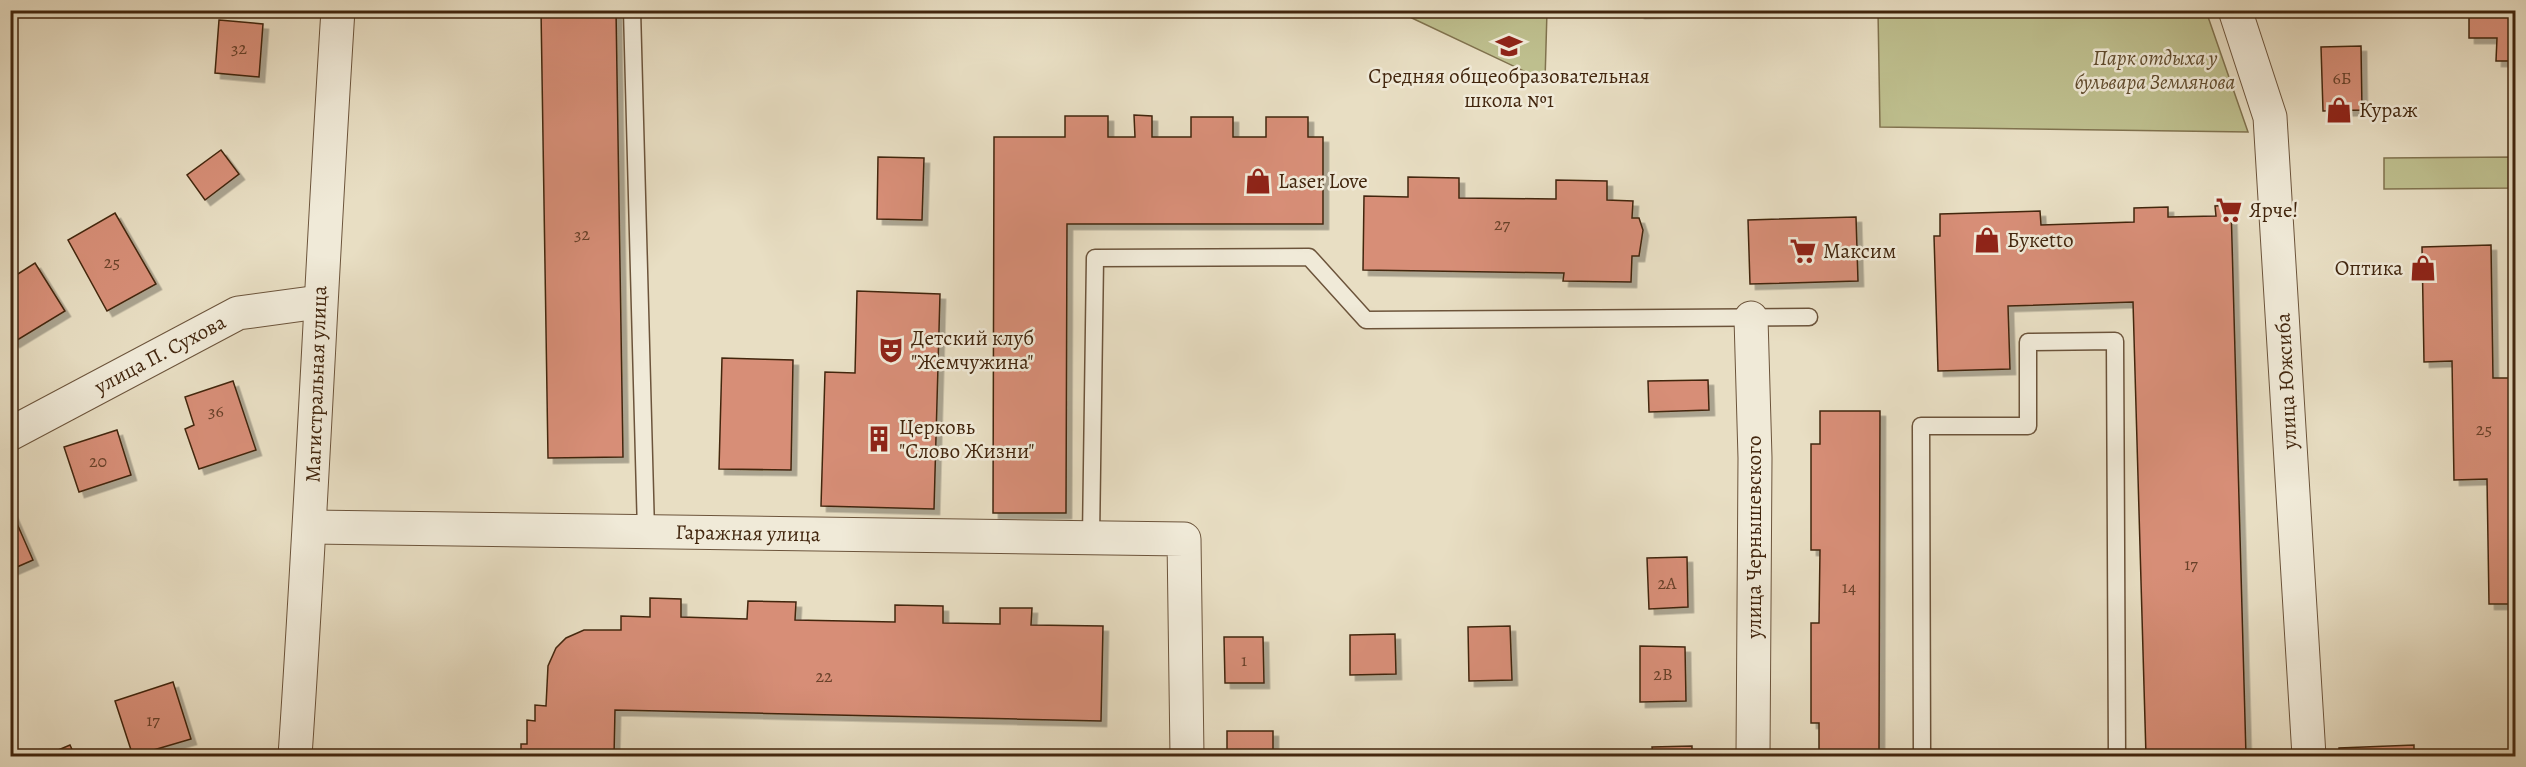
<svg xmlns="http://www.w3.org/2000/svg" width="2526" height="767" font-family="Alegreya,serif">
<defs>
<filter id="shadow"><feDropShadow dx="5.5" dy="5.5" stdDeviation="0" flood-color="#0004"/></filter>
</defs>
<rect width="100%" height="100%" fill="#e8dec3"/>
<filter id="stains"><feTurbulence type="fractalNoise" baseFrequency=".00333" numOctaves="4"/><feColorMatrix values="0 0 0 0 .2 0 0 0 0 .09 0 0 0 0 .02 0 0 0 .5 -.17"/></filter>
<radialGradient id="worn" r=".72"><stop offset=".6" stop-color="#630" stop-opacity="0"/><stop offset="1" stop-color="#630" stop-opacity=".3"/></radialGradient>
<!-- green -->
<g fill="#bebf8e" stroke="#80724e" stroke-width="1.5">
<polygon points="1397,11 1547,11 1545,81"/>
<polygon points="1878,11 2206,11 2248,132 1880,127"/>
<polygon points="2515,157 2515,188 2384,189 2384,158"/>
</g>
<!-- building -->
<g fill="#d78e77" stroke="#42260e" stroke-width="1.5" filter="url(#shadow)">
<polygon points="541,10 616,10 623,457 548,458"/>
<polygon points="1638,10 1740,10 1740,11 1639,13"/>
<polygon points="2469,10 2516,10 2516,61 2496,61 2497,38 2469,38"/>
<polygon points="219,20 263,24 259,77 215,73"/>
<polygon points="2361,46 2362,110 2323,111 2321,47"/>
<polygon points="1134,115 1152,116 1152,137 1191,137 1191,117 1233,117 1233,137 1266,137 1266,117 1308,117 1308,137 1323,137 1323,224 1067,224 1066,513 993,513 994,137 1065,137 1065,116 1108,116 1108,137 1135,137"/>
<polygon points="221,150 239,174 205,200 187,175"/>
<polygon points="878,157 924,158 922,220 877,219"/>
<polygon points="1408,177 1459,178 1459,198 1556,199 1556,180 1607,181 1607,200 1633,201 1632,218 1639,218 1643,230 1639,256 1632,256 1631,282 1563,281 1564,273 1363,270 1364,196 1408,197"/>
<polygon points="2231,205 2246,756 2146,756 2133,302 2008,306 2010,369 1938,371 1934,236 1940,236 1940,214 2040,211 2041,225 2134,222 2134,208 2168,207 2168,217 2216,216 2215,206"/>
<polygon points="115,213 156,284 107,311 68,240"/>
<polygon points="1856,217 1858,281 1750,284 1748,220"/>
<polygon points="2491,245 2493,378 2516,378 2516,604 2489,604 2487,479 2454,480 2452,361 2424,362 2422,247"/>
<polygon points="35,263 65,311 14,342 10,337 10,279"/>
<polygon points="857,291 940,294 934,509 821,506 825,372 855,373"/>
<polygon points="722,358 793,360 791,470 719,469"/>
<polygon points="1708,380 1709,410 1649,412 1648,381"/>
<polygon points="233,381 256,450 199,469 185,429 194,425 185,397"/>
<polygon points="1820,411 1880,411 1879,756 1819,756 1819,723 1811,723 1811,623 1819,623 1820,550 1811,550 1811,444 1820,444"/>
<polygon points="117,430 131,475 79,492 64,447"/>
<polygon points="11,510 33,560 10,570 10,511"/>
<polygon points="1687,557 1688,607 1649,609 1647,558"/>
<polygon points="650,598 681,599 681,617 747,619 748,601 796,602 795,620 895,622 895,605 943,606 943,623 1000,624 1000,608 1032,608 1031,625 1103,626 1101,721 615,710 614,756 521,756 521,744 527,744 527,720 535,721 535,705 546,706 548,666 556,648 566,638 584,630 621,630 621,616 650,617"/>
<polygon points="1510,626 1512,680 1469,681 1468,627"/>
<polygon points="1395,634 1396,674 1350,675 1350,635"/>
<polygon points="1224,637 1263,637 1264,683 1225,683"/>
<polygon points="1640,646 1685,647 1686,701 1640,702"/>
<polygon points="173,682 191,739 133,756 115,701"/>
<rect x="1227" y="731" width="46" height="25"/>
<polygon points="70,745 75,756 44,756"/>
<polygon points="2414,745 2414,756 2339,756 2339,748"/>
<polygon points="1692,746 1692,756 1653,756 1652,747"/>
</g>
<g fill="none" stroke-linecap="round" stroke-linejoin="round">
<!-- service casing -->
<g stroke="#6c543b" stroke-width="19">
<g id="service">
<polyline points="632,10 646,532"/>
<polyline points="1091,538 1095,258 1309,257 1366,320 1809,317"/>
<polyline points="1922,756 1921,426 2028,426 2028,342 2115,341 2117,756"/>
</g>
</g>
<!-- minor casing -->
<g stroke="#6c543b" stroke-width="35">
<g id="minor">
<polyline points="2235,10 2270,117 2309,756"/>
<polyline points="1751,318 1755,458 1753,756"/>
<polyline points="10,434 238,313 319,302"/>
<polyline points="311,527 1184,539 1187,756"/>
</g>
</g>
<!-- tertiary casing -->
<g stroke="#6c543b" stroke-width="35">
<path id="tertiary" d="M 295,756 C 312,508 322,259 338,10"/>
</g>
<!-- service -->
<use href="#service" stroke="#f0ead8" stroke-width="16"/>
<!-- minor -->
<use href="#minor" stroke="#f0ead8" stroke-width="33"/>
<!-- tertiary -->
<use href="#tertiary" stroke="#f0ead8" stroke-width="33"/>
</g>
<!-- icons -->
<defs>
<g id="school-bare" transform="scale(2.07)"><path d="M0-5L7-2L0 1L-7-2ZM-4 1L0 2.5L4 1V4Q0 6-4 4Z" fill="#8f2418" stroke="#f0ead8" stroke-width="2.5" paint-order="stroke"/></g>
<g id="shop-bare" transform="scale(2.07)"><path d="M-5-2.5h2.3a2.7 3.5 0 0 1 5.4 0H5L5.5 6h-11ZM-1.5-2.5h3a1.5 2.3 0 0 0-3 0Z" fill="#8f2418" stroke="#f0ead8" stroke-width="2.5" paint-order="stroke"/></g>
<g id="supermarket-bare" transform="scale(2.07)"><path d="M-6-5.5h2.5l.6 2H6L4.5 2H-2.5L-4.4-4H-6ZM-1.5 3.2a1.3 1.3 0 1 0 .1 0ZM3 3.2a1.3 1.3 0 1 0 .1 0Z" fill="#8f2418" stroke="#f0ead8" stroke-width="2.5" paint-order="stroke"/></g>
<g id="theatre-bare" transform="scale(2.07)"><path d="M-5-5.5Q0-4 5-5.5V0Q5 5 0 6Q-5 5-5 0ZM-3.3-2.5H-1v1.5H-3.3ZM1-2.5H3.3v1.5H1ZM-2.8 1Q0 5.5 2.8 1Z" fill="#8f2418" stroke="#f0ead8" stroke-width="2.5" paint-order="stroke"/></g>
<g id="building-bare" transform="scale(2.07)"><path d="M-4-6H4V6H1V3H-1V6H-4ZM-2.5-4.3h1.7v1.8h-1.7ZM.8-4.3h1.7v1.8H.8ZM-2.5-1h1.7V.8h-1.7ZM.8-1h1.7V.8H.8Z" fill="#8f2418" stroke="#f0ead8" stroke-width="2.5" paint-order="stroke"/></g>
</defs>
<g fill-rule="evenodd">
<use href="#school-bare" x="1509" y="46"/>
<use href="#shop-bare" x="2339" y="110"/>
<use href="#shop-bare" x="1258" y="181"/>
<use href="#supermarket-bare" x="2229" y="210"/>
<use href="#shop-bare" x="1987" y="240"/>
<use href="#supermarket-bare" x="1803" y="251"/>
<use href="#shop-bare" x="2423" y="268"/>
<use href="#theatre-bare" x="891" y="350"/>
<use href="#building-bare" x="879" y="439"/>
</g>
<g text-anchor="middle" stroke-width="5" stroke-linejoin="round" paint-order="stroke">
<!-- number labels -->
<g font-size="18" fill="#674028">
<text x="239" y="54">32</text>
<text x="2342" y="84">6Б</text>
<text x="1502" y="230">27</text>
<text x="582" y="240">32</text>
<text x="112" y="268">25</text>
<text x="216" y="417">36</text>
<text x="2484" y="435">25</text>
<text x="98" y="467">20</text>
<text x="2191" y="570">17</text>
<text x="1667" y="589">2А</text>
<text x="1849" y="593">14</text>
<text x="1244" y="666">1</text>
<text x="1663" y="680">2В</text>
<text x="824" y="682">22</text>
<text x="153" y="726">17</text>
</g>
<!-- park labels -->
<g font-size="21" font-style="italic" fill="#614c2e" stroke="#f0ead8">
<text x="2155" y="65">Парк отдыха у<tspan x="2155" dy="24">бульвара Землянова</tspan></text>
</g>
<!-- poi labels -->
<g font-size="21" fill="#42260e" stroke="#f0ead8" text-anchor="start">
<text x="1509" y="83" text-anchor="middle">Средняя общеобразовательная<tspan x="1509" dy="24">школа №1</tspan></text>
<text x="2359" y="117">Кураж</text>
<text x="1278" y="188">Laser Love</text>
<text x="2249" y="217">Ярче!</text>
<text x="2007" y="247">Букеttо</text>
<text x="1823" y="258">Максим</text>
<text x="2403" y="275" text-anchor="end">Оптика</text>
<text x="911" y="345">Детский клуб<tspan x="911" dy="24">"Жемчужина"</tspan></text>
<text x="899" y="434">Церковь<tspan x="899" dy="24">"Слово Жизни"</tspan></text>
</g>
<!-- street labels -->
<g font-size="21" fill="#42260e" stroke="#f0ead8">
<text transform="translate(160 354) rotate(-28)" y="7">улица П. Сухова</text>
<text transform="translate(2286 381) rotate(-93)" y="7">улица Южсиба</text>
<text transform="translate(316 384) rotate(-88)" y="7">Магистральная улица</text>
<text transform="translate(748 533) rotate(1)" y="7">Гаражная улица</text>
<text transform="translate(1754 537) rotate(-90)" y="7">улица Чернышевского</text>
</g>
</g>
<!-- margin -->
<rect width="2526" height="767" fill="none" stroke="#e8dec3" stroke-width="36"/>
<rect x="12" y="12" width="2502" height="743" fill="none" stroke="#42260e" stroke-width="3"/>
<rect x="18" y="18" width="2490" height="731" fill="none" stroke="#42260e" stroke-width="1.5"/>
<rect width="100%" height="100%" filter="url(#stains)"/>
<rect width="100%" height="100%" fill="url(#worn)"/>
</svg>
